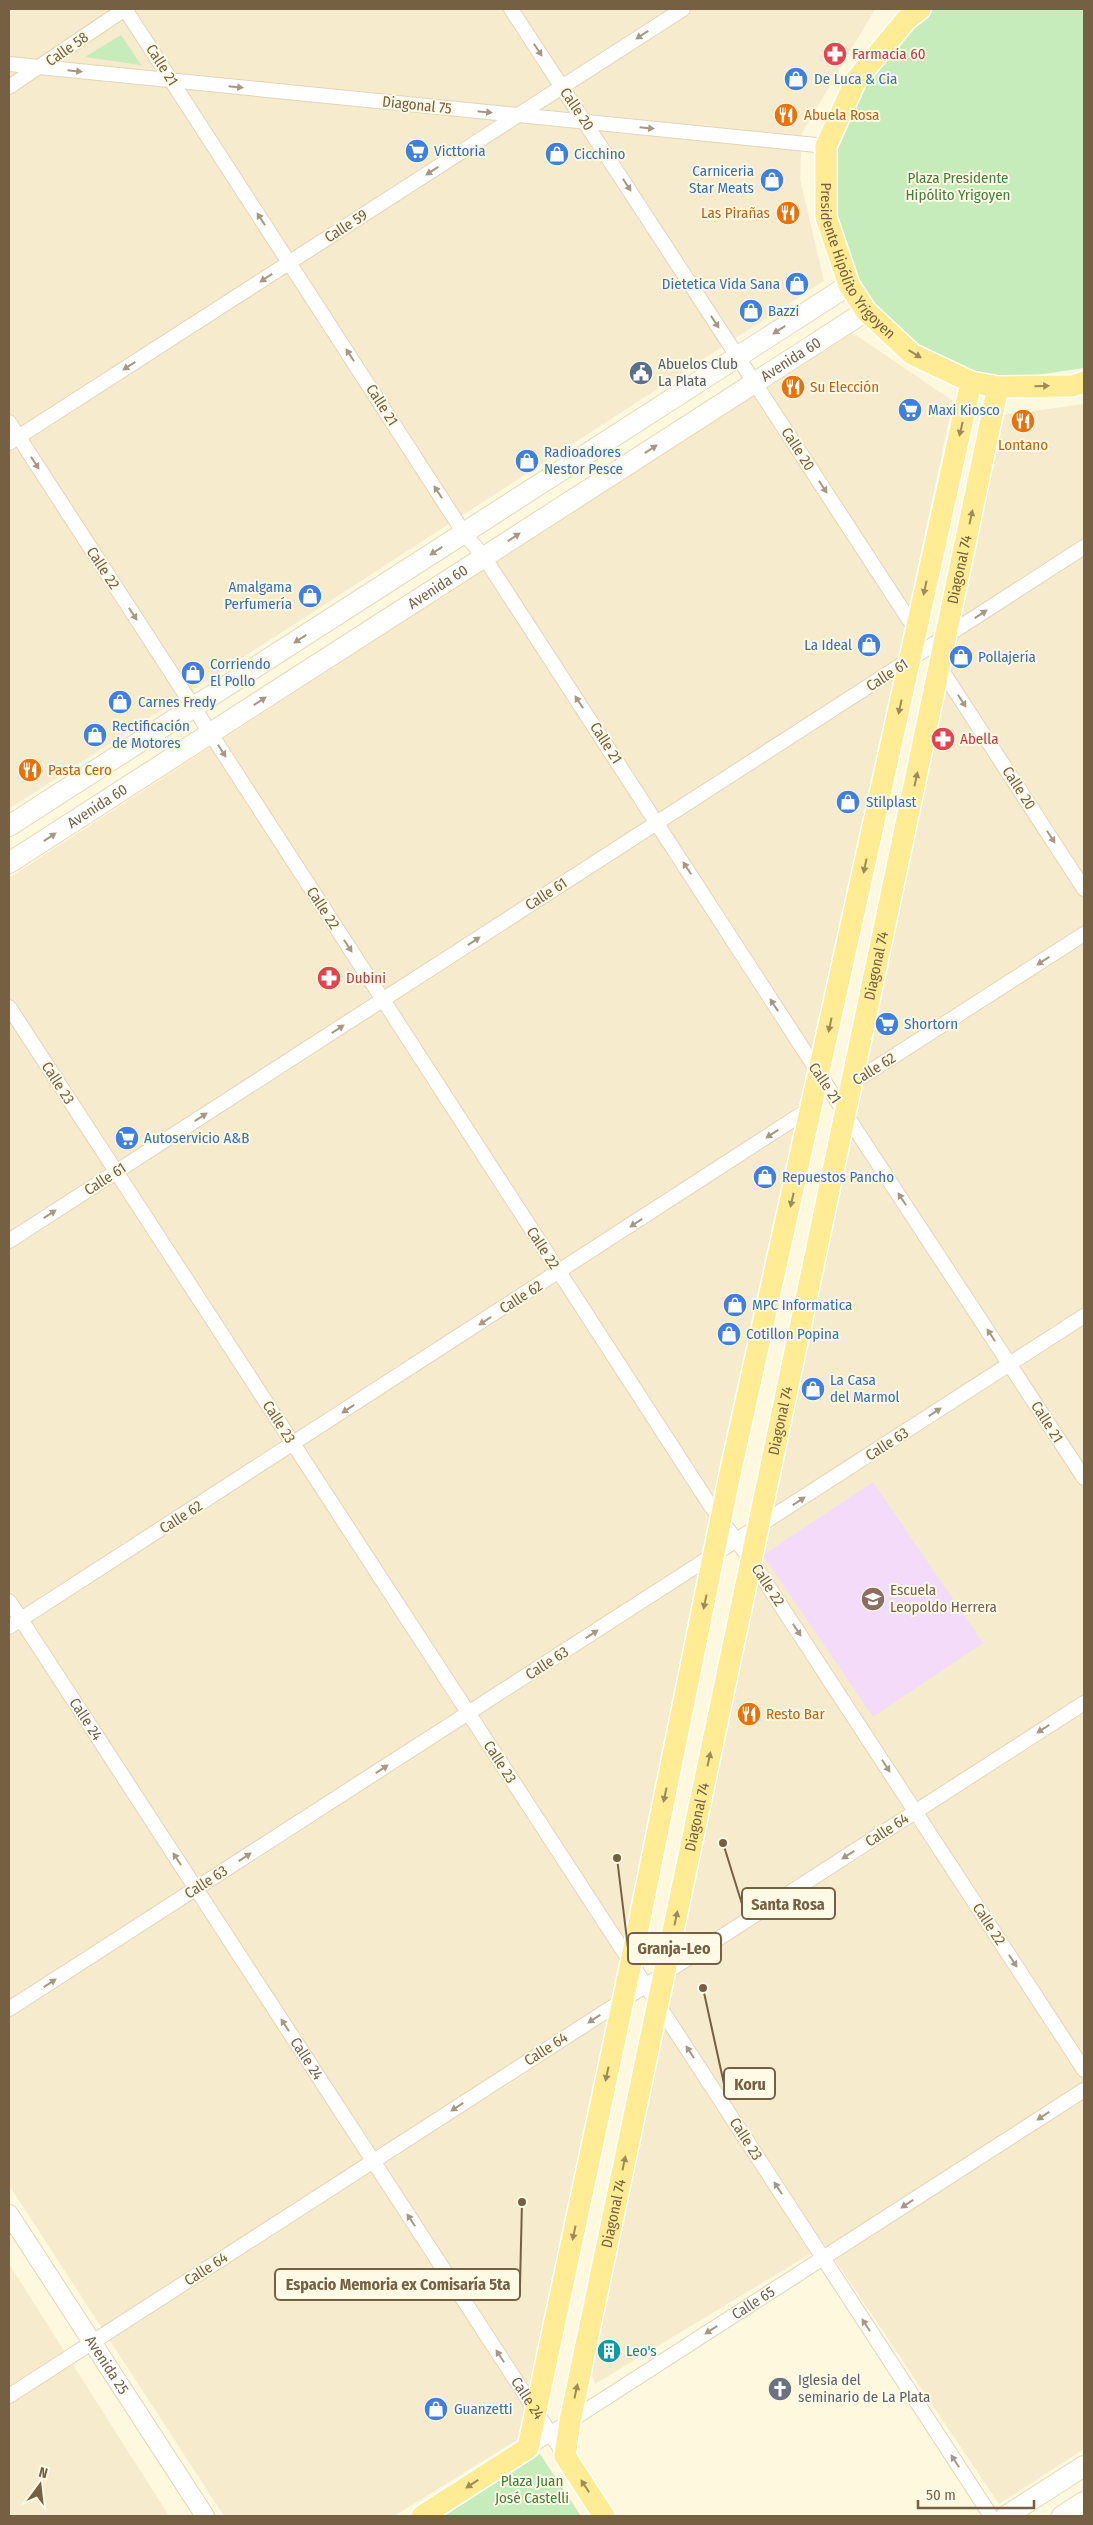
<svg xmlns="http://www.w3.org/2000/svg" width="1093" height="2525" font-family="'Fira Sans Condensed',sans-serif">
<rect width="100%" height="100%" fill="#fef8de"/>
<!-- residential -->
<g fill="#f6ebcc">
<polygon points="9,9 875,9 802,133 800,179 824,281 9,809"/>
<polygon points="850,331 953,401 533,2379 517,2440 394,2516 224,2516 9,2185 9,878"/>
<polygon points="1084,404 1084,2449 999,2504 825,2245 595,2384 589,2368 997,422 1005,415"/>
<polygon points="9,2264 169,2516 9,2516"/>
</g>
<!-- education -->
<polygon fill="#f5dbfa" points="873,1482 983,1643 873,1717 763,1555"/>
<!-- green -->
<g fill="#c6ecbc">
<polygon points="932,9 1084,9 1084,368 1002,380 949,367 870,307 847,270 829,183 852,95 899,28"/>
<polygon points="121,35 141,65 85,57"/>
<polygon points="540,2454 581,2516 443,2516"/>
</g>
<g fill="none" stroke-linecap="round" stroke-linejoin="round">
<!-- minor casing -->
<g stroke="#e3d5b9" stroke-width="16">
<g id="minor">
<polyline points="125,9 464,533 484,557 820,1075 1084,1478"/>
<polyline points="511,9 917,632"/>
<polyline points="9,64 826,146"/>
<polyline points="9,87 125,9"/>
<polyline points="9,422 710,1505 751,1560 1084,2070"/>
<polyline points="9,443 683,9"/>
<polyline points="937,663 1084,889"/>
<polyline points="9,1007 991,2516"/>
<polyline points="849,1085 1084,934"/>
<polyline points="9,1241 1084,547"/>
<path id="s1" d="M 9,1601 L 565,2456"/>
<polyline points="9,1627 814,1106"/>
<polyline points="9,2009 1084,1316"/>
<polyline points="9,2396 1084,1703"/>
<path id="s2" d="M 528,2448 L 1084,2090"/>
</g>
</g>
<!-- tertiary casing -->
<g stroke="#e3d5b9" stroke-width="20">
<g id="tertiary">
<path id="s3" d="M 9,2214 L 205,2516"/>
</g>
</g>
<!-- secondary casing -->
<g stroke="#e8d8b7" stroke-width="22">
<g id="secondary">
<polyline points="9,826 849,285"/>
<path id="s4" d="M 9,863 L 866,311"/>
<polyline points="1006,2516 1084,2466"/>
<polyline points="1062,2516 1084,2502"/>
</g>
</g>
<!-- primary casing -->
<g stroke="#fff" stroke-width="24">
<g id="primary">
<path id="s5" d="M 920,9 L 906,20 L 856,80 L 826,146 L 826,217 L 849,285 L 866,311 L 912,354 L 971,382 L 998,387 L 1073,386 L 1084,382"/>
<polyline points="422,2516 528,2448 631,1963 730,1474 971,382"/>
<path id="s6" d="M 604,2516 L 565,2456 L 570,2421 L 998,387"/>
</g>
</g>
<!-- minor -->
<use href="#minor" stroke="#fff" stroke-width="14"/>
<!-- tertiary -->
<use href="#tertiary" stroke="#fff" stroke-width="18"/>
<!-- secondary -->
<use href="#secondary" stroke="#fff" stroke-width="20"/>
<!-- primary -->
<use href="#primary" stroke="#ffec94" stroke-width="21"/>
</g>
<!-- one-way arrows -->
<defs><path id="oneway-solid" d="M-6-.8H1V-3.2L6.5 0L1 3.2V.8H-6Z" transform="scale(1.25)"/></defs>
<g fill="#a69885">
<use href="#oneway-solid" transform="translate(642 35) rotate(147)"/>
<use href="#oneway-solid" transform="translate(538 50) rotate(57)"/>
<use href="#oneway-solid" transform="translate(75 71) rotate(6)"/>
<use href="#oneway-solid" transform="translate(236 87) rotate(6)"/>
<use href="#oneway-solid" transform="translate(485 112) rotate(6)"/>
<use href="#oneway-solid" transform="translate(647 128) rotate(6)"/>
<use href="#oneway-solid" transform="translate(432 171) rotate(147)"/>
<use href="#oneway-solid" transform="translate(627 185) rotate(57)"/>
<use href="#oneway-solid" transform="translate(261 219) rotate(-123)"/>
<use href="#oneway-solid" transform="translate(266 278) rotate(147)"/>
<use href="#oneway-solid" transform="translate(715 322) rotate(57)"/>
<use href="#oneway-solid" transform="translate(779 330) rotate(147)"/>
<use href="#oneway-solid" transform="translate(350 355) rotate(-123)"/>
<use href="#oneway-solid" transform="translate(129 366) rotate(147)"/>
<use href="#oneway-solid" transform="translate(651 449) rotate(-33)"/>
<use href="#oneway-solid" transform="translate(35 463) rotate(57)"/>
<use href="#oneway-solid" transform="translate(823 487) rotate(57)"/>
<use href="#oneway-solid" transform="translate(438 492) rotate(-123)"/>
<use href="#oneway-solid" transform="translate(514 537) rotate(-33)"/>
<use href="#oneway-solid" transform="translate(436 551) rotate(147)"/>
<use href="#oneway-solid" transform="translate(133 614) rotate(57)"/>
<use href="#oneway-solid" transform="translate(981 614) rotate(-33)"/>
<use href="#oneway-solid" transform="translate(300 639) rotate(147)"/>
<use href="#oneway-solid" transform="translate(260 701) rotate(-33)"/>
<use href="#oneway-solid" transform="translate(962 701) rotate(57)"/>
<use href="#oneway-solid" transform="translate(579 702) rotate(-123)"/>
<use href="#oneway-solid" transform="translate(222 751) rotate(57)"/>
<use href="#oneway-solid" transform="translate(50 837) rotate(-33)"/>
<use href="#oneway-solid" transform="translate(1051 837) rotate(57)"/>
<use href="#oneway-solid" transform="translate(687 868) rotate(-123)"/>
<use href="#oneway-solid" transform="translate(474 941) rotate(-33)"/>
<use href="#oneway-solid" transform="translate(348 946) rotate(57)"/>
<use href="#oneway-solid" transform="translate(1043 961) rotate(147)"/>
<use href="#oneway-solid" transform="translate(774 1005) rotate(-123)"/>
<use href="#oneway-solid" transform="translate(338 1029) rotate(-33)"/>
<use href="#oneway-solid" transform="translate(201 1117) rotate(-33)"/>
<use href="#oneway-solid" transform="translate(772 1134) rotate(147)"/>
<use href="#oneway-solid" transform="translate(902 1199) rotate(-123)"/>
<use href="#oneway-solid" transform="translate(50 1214) rotate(-33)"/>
<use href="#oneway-solid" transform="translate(636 1223) rotate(147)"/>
<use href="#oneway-solid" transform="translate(485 1321) rotate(147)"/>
<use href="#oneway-solid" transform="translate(991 1335) rotate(-123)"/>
<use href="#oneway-solid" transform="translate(348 1409) rotate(147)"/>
<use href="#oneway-solid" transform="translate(935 1412) rotate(-33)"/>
<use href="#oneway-solid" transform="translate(799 1501) rotate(-33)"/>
<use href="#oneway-solid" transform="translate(797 1630) rotate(57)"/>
<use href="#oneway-solid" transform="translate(592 1634) rotate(-33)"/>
<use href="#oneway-solid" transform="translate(1043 1729) rotate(147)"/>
<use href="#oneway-solid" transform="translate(886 1766) rotate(57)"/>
<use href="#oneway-solid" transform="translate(382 1769) rotate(-33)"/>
<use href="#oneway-solid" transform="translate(848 1855) rotate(147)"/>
<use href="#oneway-solid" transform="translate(245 1857) rotate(-33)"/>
<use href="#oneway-solid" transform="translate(177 1859) rotate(-123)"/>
<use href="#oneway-solid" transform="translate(1013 1961) rotate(57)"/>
<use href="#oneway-solid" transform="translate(50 1983) rotate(-33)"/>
<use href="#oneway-solid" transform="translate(594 2019) rotate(147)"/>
<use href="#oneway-solid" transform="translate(285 2025) rotate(-123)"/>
<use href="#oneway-solid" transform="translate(690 2052) rotate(-123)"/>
<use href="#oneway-solid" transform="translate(457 2107) rotate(147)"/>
<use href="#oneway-solid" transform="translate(1043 2116) rotate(147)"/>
<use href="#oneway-solid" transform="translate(778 2188) rotate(-123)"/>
<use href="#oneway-solid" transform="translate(907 2204) rotate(147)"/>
<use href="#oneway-solid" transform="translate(411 2220) rotate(-123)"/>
<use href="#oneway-solid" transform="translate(866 2325) rotate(-123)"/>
<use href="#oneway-solid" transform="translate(711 2330) rotate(147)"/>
<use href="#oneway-solid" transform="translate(500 2356) rotate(-123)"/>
<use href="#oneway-solid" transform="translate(955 2461) rotate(-123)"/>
</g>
<g fill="#9f8a5c">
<use href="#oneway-solid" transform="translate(915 354) rotate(31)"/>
<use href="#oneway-solid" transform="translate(1042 386) rotate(-1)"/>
<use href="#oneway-solid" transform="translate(961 429) rotate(103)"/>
<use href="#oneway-solid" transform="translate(971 517) rotate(-78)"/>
<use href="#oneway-solid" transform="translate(925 588) rotate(102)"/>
<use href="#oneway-solid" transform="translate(900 707) rotate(102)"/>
<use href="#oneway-solid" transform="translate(916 779) rotate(-78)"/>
<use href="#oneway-solid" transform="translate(865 866) rotate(102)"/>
<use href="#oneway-solid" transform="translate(830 1025) rotate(102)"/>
<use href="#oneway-solid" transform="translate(792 1200) rotate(103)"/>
<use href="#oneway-solid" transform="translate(705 1602) rotate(102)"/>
<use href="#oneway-solid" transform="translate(709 1759) rotate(-78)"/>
<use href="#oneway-solid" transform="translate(665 1795) rotate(102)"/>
<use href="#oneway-solid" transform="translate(676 1918) rotate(-78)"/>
<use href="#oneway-solid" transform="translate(607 2074) rotate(102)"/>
<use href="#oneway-solid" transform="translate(624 2163) rotate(-78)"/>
<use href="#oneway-solid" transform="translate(574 2233) rotate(102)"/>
<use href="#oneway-solid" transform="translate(576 2391) rotate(-78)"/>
<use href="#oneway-solid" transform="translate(472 2484) rotate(147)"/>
<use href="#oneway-solid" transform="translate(585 2486) rotate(-123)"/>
</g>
<!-- icons -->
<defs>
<g id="pharmacy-disc" transform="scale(1.25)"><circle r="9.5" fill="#e0444e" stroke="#fffae6"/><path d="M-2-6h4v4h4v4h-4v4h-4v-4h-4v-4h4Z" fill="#fff"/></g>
<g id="shop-disc" transform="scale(1.25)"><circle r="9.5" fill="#3f7fe0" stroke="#fffae6"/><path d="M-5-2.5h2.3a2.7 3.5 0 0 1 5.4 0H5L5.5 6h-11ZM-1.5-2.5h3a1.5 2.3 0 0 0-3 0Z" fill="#fff"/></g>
<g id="restaurant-disc" transform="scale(1.25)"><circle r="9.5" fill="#e8710a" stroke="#fffae6"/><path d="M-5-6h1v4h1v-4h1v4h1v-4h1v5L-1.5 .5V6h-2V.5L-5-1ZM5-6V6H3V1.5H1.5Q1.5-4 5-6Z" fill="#fff"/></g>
<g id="supermarket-disc" transform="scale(1.25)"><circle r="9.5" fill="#3f7fe0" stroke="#fffae6"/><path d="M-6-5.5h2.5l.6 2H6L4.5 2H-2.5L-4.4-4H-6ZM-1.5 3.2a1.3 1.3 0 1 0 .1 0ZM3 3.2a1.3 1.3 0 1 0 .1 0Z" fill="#fff"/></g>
<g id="civic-disc" transform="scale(1.25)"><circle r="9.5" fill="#5c6f8a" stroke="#fffae6"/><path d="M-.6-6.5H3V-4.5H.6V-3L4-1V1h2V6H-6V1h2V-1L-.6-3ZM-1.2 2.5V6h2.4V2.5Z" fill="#fff"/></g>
<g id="school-disc" transform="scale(1.25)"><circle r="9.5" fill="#8d6e63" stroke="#fffae6"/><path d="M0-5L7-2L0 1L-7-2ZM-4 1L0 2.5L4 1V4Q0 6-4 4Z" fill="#fff"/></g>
<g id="building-disc" transform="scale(1.25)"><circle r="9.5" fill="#0f9aa8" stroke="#fffae6"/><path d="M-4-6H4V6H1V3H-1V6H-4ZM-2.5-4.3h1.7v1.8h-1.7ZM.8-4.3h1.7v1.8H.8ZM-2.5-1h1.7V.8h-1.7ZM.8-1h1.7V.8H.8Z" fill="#fff"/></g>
<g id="church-disc" transform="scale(1.25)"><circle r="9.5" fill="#6b7280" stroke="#fffae6"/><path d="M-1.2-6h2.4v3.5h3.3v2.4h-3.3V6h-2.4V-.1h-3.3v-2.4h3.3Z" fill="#fff"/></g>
</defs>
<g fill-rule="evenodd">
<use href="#pharmacy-disc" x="835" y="54"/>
<use href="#shop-disc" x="796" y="79"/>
<use href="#restaurant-disc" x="786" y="115"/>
<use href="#supermarket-disc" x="417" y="151"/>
<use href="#shop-disc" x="557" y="154"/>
<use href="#shop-disc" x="772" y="180"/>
<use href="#restaurant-disc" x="788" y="213"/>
<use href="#shop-disc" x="797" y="284"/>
<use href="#shop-disc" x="751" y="311"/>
<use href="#civic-disc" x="641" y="373"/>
<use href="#restaurant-disc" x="793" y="387"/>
<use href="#supermarket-disc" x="910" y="410"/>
<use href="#restaurant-disc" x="1023" y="421"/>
<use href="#shop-disc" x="527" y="461"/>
<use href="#shop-disc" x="310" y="596"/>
<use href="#shop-disc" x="869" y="645"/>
<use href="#shop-disc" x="961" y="657"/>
<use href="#shop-disc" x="193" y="673"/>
<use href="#shop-disc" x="120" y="702"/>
<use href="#shop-disc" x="95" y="735"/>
<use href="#pharmacy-disc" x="943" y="739"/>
<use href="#restaurant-disc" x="30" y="770"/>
<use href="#shop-disc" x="848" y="802"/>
<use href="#pharmacy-disc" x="329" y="978"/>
<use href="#supermarket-disc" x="887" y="1024"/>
<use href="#supermarket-disc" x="127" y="1138"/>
<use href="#shop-disc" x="765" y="1177"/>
<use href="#shop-disc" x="735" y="1305"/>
<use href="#shop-disc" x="729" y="1334"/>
<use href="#shop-disc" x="813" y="1389"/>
<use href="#school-disc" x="873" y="1599"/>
<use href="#restaurant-disc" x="749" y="1714"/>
<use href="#building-disc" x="609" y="2351"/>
<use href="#church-disc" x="780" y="2389"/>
<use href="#shop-disc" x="436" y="2409"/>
</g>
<g text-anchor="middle" stroke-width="4" stroke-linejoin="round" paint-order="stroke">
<!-- street labels -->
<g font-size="15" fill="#766044" stroke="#fffae6">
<text transform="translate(67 49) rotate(-35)" y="5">Calle 58</text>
<text transform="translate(162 65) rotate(57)" y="5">Calle 21</text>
<text transform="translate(417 105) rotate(6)" y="5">Diagonal 75</text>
<text transform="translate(577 109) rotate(56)" y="5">Calle 20</text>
<text transform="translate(346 226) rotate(-33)" y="5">Calle 59</text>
<text dy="5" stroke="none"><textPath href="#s5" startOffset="292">Presidente Hipólito Yrigoyen</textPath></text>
<text dy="5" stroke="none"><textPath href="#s4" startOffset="930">Avenida 60</textPath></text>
<text transform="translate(382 405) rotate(57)" y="5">Calle 21</text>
<text transform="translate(798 449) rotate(57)" y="5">Calle 20</text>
<text transform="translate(103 568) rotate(57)" y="5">Calle 22</text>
<text dy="5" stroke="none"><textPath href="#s6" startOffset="1999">Diagonal 74</textPath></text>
<text dy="5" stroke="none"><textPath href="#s4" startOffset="510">Avenida 60</textPath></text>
<text transform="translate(887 675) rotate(-33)" y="5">Calle 61</text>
<text transform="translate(606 743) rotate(57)" y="5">Calle 21</text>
<text transform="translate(1019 788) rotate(57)" y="5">Calle 20</text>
<text dy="5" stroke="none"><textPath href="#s4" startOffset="105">Avenida 60</textPath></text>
<text transform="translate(546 894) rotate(-33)" y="5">Calle 61</text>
<text transform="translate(323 908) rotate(57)" y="5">Calle 22</text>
<text dy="5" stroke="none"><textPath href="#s6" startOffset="1594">Diagonal 74</textPath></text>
<text transform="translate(874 1069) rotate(-32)" y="5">Calle 62</text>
<text transform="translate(58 1083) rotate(57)" y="5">Calle 23</text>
<text transform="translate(825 1083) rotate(56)" y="5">Calle 21</text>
<text transform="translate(105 1179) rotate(-33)" y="5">Calle 61</text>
<text transform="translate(543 1248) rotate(57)" y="5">Calle 22</text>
<text transform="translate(521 1297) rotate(-33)" y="5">Calle 62</text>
<text dy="5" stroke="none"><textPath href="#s6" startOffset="1129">Diagonal 74</textPath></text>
<text transform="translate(279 1422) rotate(57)" y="5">Calle 23</text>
<text transform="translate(1047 1422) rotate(57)" y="5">Calle 21</text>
<text transform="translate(887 1444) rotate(-33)" y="5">Calle 63</text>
<text transform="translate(181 1517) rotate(-33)" y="5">Calle 62</text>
<text transform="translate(768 1585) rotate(57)" y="5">Calle 22</text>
<text transform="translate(547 1663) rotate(-33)" y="5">Calle 63</text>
<text dy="5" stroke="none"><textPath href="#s1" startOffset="141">Calle 24</textPath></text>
<text transform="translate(500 1762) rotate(57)" y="5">Calle 23</text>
<text dy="5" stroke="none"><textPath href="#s6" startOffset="724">Diagonal 74</textPath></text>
<text transform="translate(887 1830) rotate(-33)" y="5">Calle 64</text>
<text transform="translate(206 1882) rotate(-33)" y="5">Calle 63</text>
<text transform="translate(989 1924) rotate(57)" y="5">Calle 22</text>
<text transform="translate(546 2049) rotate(-33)" y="5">Calle 64</text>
<text dy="5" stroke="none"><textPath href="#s1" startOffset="546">Calle 24</textPath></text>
<text transform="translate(746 2139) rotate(57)" y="5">Calle 23</text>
<text dy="5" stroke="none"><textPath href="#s6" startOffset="319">Diagonal 74</textPath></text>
<text transform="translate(206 2269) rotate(-33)" y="5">Calle 64</text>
<text dy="5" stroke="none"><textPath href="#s2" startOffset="268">Calle 65</textPath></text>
<text dy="5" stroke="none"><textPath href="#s3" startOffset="180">Avenida 25</textPath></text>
<text dy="5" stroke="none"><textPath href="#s1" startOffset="951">Calle 24</textPath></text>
</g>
<!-- health labels -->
<g font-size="15" fill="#be3a42" stroke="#fffae6" text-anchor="start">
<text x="852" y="59">Farmacia 60</text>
<text x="960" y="744">Abella</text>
<text x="346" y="983">Dubini</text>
</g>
<!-- shop labels -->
<g font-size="15" fill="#366cbe" stroke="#fffae6" text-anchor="start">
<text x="814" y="84">De Luca &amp; Cia</text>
<text x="434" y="156">Victtoria</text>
<text x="574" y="159">Cicchino</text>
<text x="754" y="176" text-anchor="end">Carniceria<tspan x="754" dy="17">Star Meats</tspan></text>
<text x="780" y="289" text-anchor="end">Dietetica Vida Sana</text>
<text x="768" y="316">Bazzi</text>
<text x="928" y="415">Maxi Kiosco</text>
<text x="544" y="457">Radioadores<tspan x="544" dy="17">Nestor Pesce</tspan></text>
<text x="292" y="592" text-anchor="end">Amalgama<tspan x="292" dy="17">Perfumería</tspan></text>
<text x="852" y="650" text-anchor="end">La Ideal</text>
<text x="978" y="662">Pollajería</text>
<text x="210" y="669">Corriendo<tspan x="210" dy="17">El Pollo</tspan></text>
<text x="138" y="707">Carnes Fredy</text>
<text x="112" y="731">Rectificación<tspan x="112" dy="17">de Motores</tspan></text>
<text x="866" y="807">Stilplast</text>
<text x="904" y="1029">Shortorn</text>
<text x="144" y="1143">Autoservicio A&amp;B</text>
<text x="782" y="1182">Repuestos Pancho</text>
<text x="752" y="1310">MPC Informatica</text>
<text x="746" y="1339">Cotillon Popina</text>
<text x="830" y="1385">La Casa<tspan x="830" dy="17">del Marmol</tspan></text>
<text x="454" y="2414">Guanzetti</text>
</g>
<!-- food labels -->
<g font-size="15" fill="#c56008" stroke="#fffae6" text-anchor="start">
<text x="804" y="120">Abuela Rosa</text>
<text x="770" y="218" text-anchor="end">Las Pirañas</text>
<text x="810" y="392">Su Elección</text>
<text x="1023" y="450" text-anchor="middle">Lontano</text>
<text x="48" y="775">Pasta Cero</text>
<text x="766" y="1719">Resto Bar</text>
</g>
<!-- park labels -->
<g font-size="15" fill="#427d3b" stroke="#fffae6">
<text x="958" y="183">Plaza Presidente<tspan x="958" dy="17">Hipólito Yrigoyen</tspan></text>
<text x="532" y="2486">Plaza Juan<tspan x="532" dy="17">José Castelli</tspan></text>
</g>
<!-- service labels -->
<g font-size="15" fill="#4e5e75" stroke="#fffae6" text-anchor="start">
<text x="658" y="369">Abuelos Club<tspan x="658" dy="17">La Plata</tspan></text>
</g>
<!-- education labels -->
<g font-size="15" fill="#785e54" stroke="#fffae6" text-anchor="start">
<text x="890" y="1595">Escuela<tspan x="890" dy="17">Leopoldo Herrera</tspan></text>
</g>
<!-- culture labels -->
<g font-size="15" fill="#0d838f" stroke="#fffae6" text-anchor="start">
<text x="626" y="2356">Leo's</text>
</g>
<!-- worship labels -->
<g font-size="15" fill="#5b616d" stroke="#fffae6" text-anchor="start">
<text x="798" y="2385">Iglesia del<tspan x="798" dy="17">seminario de La Plata</tspan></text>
</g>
</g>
<!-- callouts -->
<path fill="none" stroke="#766044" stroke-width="2" d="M723 1843L742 1904M617 1858L628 1948M703 1988L724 2084M522 2202L520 2285"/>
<g fill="#766044" stroke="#fffae6" stroke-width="2">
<circle cx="723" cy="1843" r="5"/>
<circle cx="617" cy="1858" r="5"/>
<circle cx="703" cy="1988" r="5"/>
<circle cx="522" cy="2202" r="5"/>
</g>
<g fill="#fffae6" stroke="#766044" stroke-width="2">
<rect x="742" y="1888" width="93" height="31" rx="5"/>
<rect x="628" y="1933" width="93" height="31" rx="5"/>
<rect x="724" y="2068" width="51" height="31" rx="5"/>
<rect x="275" y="2269" width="245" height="31" rx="5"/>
</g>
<g font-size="16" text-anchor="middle" font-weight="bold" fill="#766044">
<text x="788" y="1910">Santa Rosa</text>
<text x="674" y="1954">Granja-Leo</text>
<text x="750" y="2090">Koru</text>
<text x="398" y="2290">Espacio Memoria ex Comisaría 5ta</text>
</g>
<!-- border -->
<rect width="1093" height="2525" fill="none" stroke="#766044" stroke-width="20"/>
<!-- north arrow -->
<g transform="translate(40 2485) rotate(15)" stroke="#fffae6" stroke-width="4" paint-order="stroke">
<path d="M0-4L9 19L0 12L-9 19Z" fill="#766044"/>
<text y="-8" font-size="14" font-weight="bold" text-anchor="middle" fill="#766044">N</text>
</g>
<!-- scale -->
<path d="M918 2500v8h116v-8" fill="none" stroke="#766044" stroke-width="2.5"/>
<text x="926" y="2500" font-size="15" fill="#766044" stroke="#fffae6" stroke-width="4" paint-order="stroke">50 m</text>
</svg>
